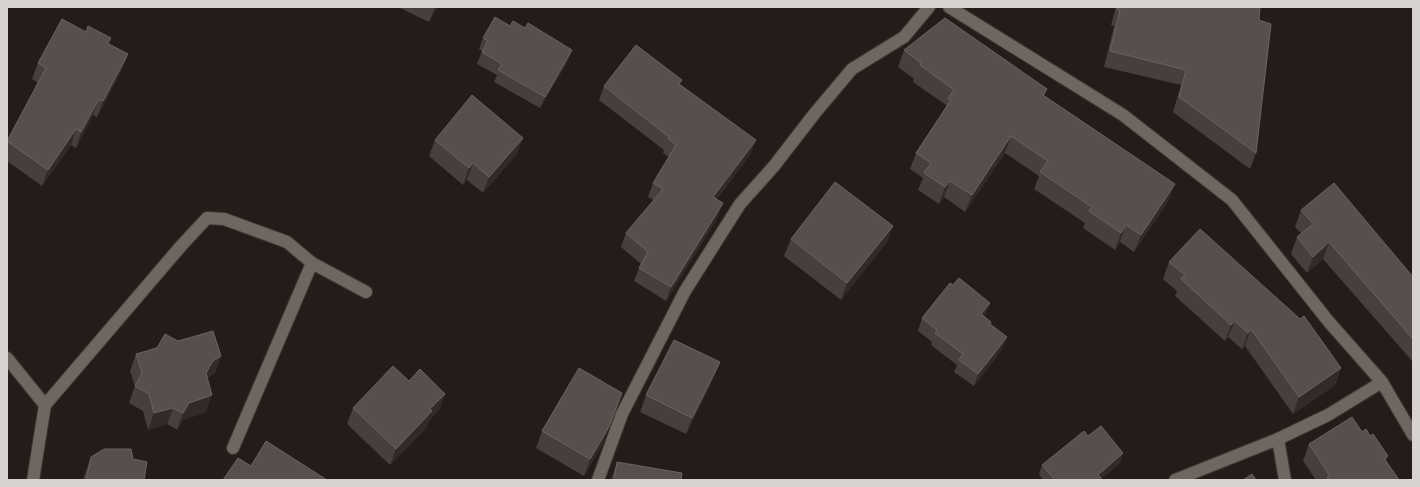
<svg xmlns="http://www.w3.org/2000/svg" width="1420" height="487" font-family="'PT Sans Narrow',sans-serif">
<rect width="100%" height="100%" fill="#241c18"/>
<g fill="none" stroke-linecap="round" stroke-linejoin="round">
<!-- minor casing -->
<g stroke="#3e3835" stroke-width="14">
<g id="minor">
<polyline points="949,7 1123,115 1232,200 1329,322 1382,382 1413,435"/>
<polyline points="7,358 45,405 33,480"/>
<polyline points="45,405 181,246 207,218 224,219 287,242 312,263 366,292"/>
<polyline points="1278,439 1285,480"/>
<polyline points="233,448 312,263"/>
<polyline points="598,480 622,414 685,291 740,204 774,166 815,113 852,69 904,37 929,7"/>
<polyline points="1175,480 1278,439 1328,415 1382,382"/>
</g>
</g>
<!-- minor -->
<use href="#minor" stroke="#6f6661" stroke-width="12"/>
</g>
<!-- wall -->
<g fill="#473f3b">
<polygon points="398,7 437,7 429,22"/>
<polygon points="1116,7 1260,7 1259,20 1256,153 1250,169 1173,112 1181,85 1104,67 1114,26 1111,25"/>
<polygon points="86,32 111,38 109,44 128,54 122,70 97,117 93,115 76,148 71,145 42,186 7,161 7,142 38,83 32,79 38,63"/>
<polygon points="483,38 568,61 540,108 494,82 497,75 477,64 482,51 479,49"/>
<polygon points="904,50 1047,89 1044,96 1169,200 1134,252 1120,242 1115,250 1083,228 1085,223 1034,189 1039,176 1005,153 965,212 944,197 939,204 918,190 923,178 910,169 916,153 944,110 946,105 913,82 914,79 898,67"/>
<polygon points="680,84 751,153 717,199 718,217 666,301 634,281 639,268 641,264 621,247 626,233 654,200 648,197 653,183 669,157 663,153 664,150 599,100 604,86"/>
<polygon points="523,138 517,154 483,193 467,180 463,185 429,156 435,140"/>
<polygon points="1301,210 1413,277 1413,362 1323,259 1307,273 1291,254 1297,237 1302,234 1295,227"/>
<polygon points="893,226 887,242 841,300 784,256 791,239"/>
<polygon points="1169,262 1341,368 1335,385 1293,414 1245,346 1242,349 1228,337 1225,341 1175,296 1177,291 1163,279"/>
<polygon points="953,285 990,303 984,316 991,322 990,324 1002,349 974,386 954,372 957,365 931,345 932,342 918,331 922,318"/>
<polygon points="178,341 221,356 215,373 207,378 206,412 183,420 177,430 167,424 148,430 143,411 129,403 135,386 130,371 136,354"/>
<polygon points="720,362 713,379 686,434 640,412 646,395"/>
<polygon points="409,381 445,394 439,410 428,422 426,428 390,465 347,424 353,408"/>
<polygon points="542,431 603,443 584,476 536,448"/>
<polygon points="1362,432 1370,436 1388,456 1386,461 1399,480 1316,480 1303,461 1309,444"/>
<polygon points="1088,436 1123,453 1120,463 1100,480 1043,480 1039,474 1042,465"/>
<polygon points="91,457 133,459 144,480 83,480 85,474"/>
<polygon points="617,462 681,480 611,480"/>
</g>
<!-- shaded-wall -->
<g fill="#322a26">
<polygon points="435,7 437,7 429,22"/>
<polygon points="572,50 568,61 540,108 545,97"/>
<polygon points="128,54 122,70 97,117 103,101"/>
<polygon points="99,99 93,115 76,148 81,132"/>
<polygon points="76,129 71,145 42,186 48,170"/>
<polygon points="1011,136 1005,153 965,212 972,195"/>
<polygon points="523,138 517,154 483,193 489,177"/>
<polygon points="756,140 751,153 708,211 713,197"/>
<polygon points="473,163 467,180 463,185 469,168"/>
<polygon points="950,181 944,197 939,204 945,187"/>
<polygon points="1175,184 1169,200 1134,252 1141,235"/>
<polygon points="723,203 718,217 666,301 671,287"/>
<polygon points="1126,225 1120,242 1115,250 1121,233"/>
<polygon points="893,226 887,242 841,300 847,283"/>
<polygon points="1329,242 1323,259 1307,273 1313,257"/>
<polygon points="990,303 985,315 976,326 981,314"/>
<polygon points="1235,321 1228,337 1225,341 1231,325"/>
<polygon points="1251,329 1245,346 1242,349 1248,333"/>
<polygon points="1007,337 1002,349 974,386 978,374"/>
<polygon points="221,356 215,373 207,378 206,373 213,361"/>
<polygon points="720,362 713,379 686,434 692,418"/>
<polygon points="1341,368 1335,385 1293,414 1299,397"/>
<polygon points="622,393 603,443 584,476 590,459"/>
<polygon points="445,394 439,410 428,422 426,428 390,465 396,449 430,409"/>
<polygon points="212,395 206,412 183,420 177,430 183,413 189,403"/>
<polygon points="173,408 167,424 148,430 154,413"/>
<polygon points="1123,453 1120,463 1100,480 1096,480 1098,475"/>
</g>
<!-- building -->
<g fill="#574f4b" stroke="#6b6360">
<polygon points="1118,7 1260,7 1259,20 1271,24 1256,153 1179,97 1186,70 1110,51 1120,10 1117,10"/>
<polygon points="495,17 510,26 513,21 525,28 528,23 572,50 545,97 498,70 502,64 482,52 488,41 483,38"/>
<polygon points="945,18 1047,89 1043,95 1175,184 1141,235 1126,225 1121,233 1089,211 1092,207 1040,172 1048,161 1011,136 972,195 950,181 945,187 924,173 931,163 916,153 951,100 948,98 954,90 920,65 921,63 904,50"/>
<polygon points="62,19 86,32 88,26 111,38 107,43 128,54 103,101 99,99 81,132 76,129 48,170 7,141 46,68 38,63"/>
<polygon points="636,45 682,80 679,84 756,140 713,197 723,203 671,287 639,268 648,252 626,233 663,189 653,183 676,145 668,139 669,137 604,86"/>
<polygon points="472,95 523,138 489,177 473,163 469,168 435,140"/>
<polygon points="835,182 893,226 847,283 791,239"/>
<polygon points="1334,183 1413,277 1413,339 1329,242 1313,257 1297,237 1313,224 1301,210"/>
<polygon points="1200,229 1300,319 1304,316 1341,368 1299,397 1251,329 1248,333 1235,321 1231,325 1181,279 1185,275 1169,262"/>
<polygon points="959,278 990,303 981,314 991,322 990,324 1007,337 978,374 959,360 963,354 935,333 937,330 922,318 950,283 953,285"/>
<polygon points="213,331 221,356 213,361 206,373 212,395 189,403 183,413 173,408 154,413 149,394 135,386 142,373 136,354 157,348 165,334 178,341"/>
<polygon points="674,340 720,362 692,418 646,395"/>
<polygon points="393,366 409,381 420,369 445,394 430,409 432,411 396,449 353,408"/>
<polygon points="579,368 622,393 609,427 590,459 542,431"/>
<polygon points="1352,417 1362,432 1366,429 1370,436 1373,434 1388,456 1384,458 1399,480 1329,480 1327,478 1330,476 1309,444"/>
<polygon points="1101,426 1123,453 1098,475 1101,478 1099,480 1055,480 1042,465 1084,431 1088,436"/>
<polygon points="266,441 327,480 223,480 238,458 251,466"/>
<polygon points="104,449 131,449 133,459 147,462 144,480 86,480 91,457"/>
<polygon points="617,462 682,473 681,480 614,480"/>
<polygon points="1252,474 1256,480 1243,480"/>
</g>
<!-- border -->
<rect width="1420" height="487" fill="none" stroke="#d8d2d0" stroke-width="16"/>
</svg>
